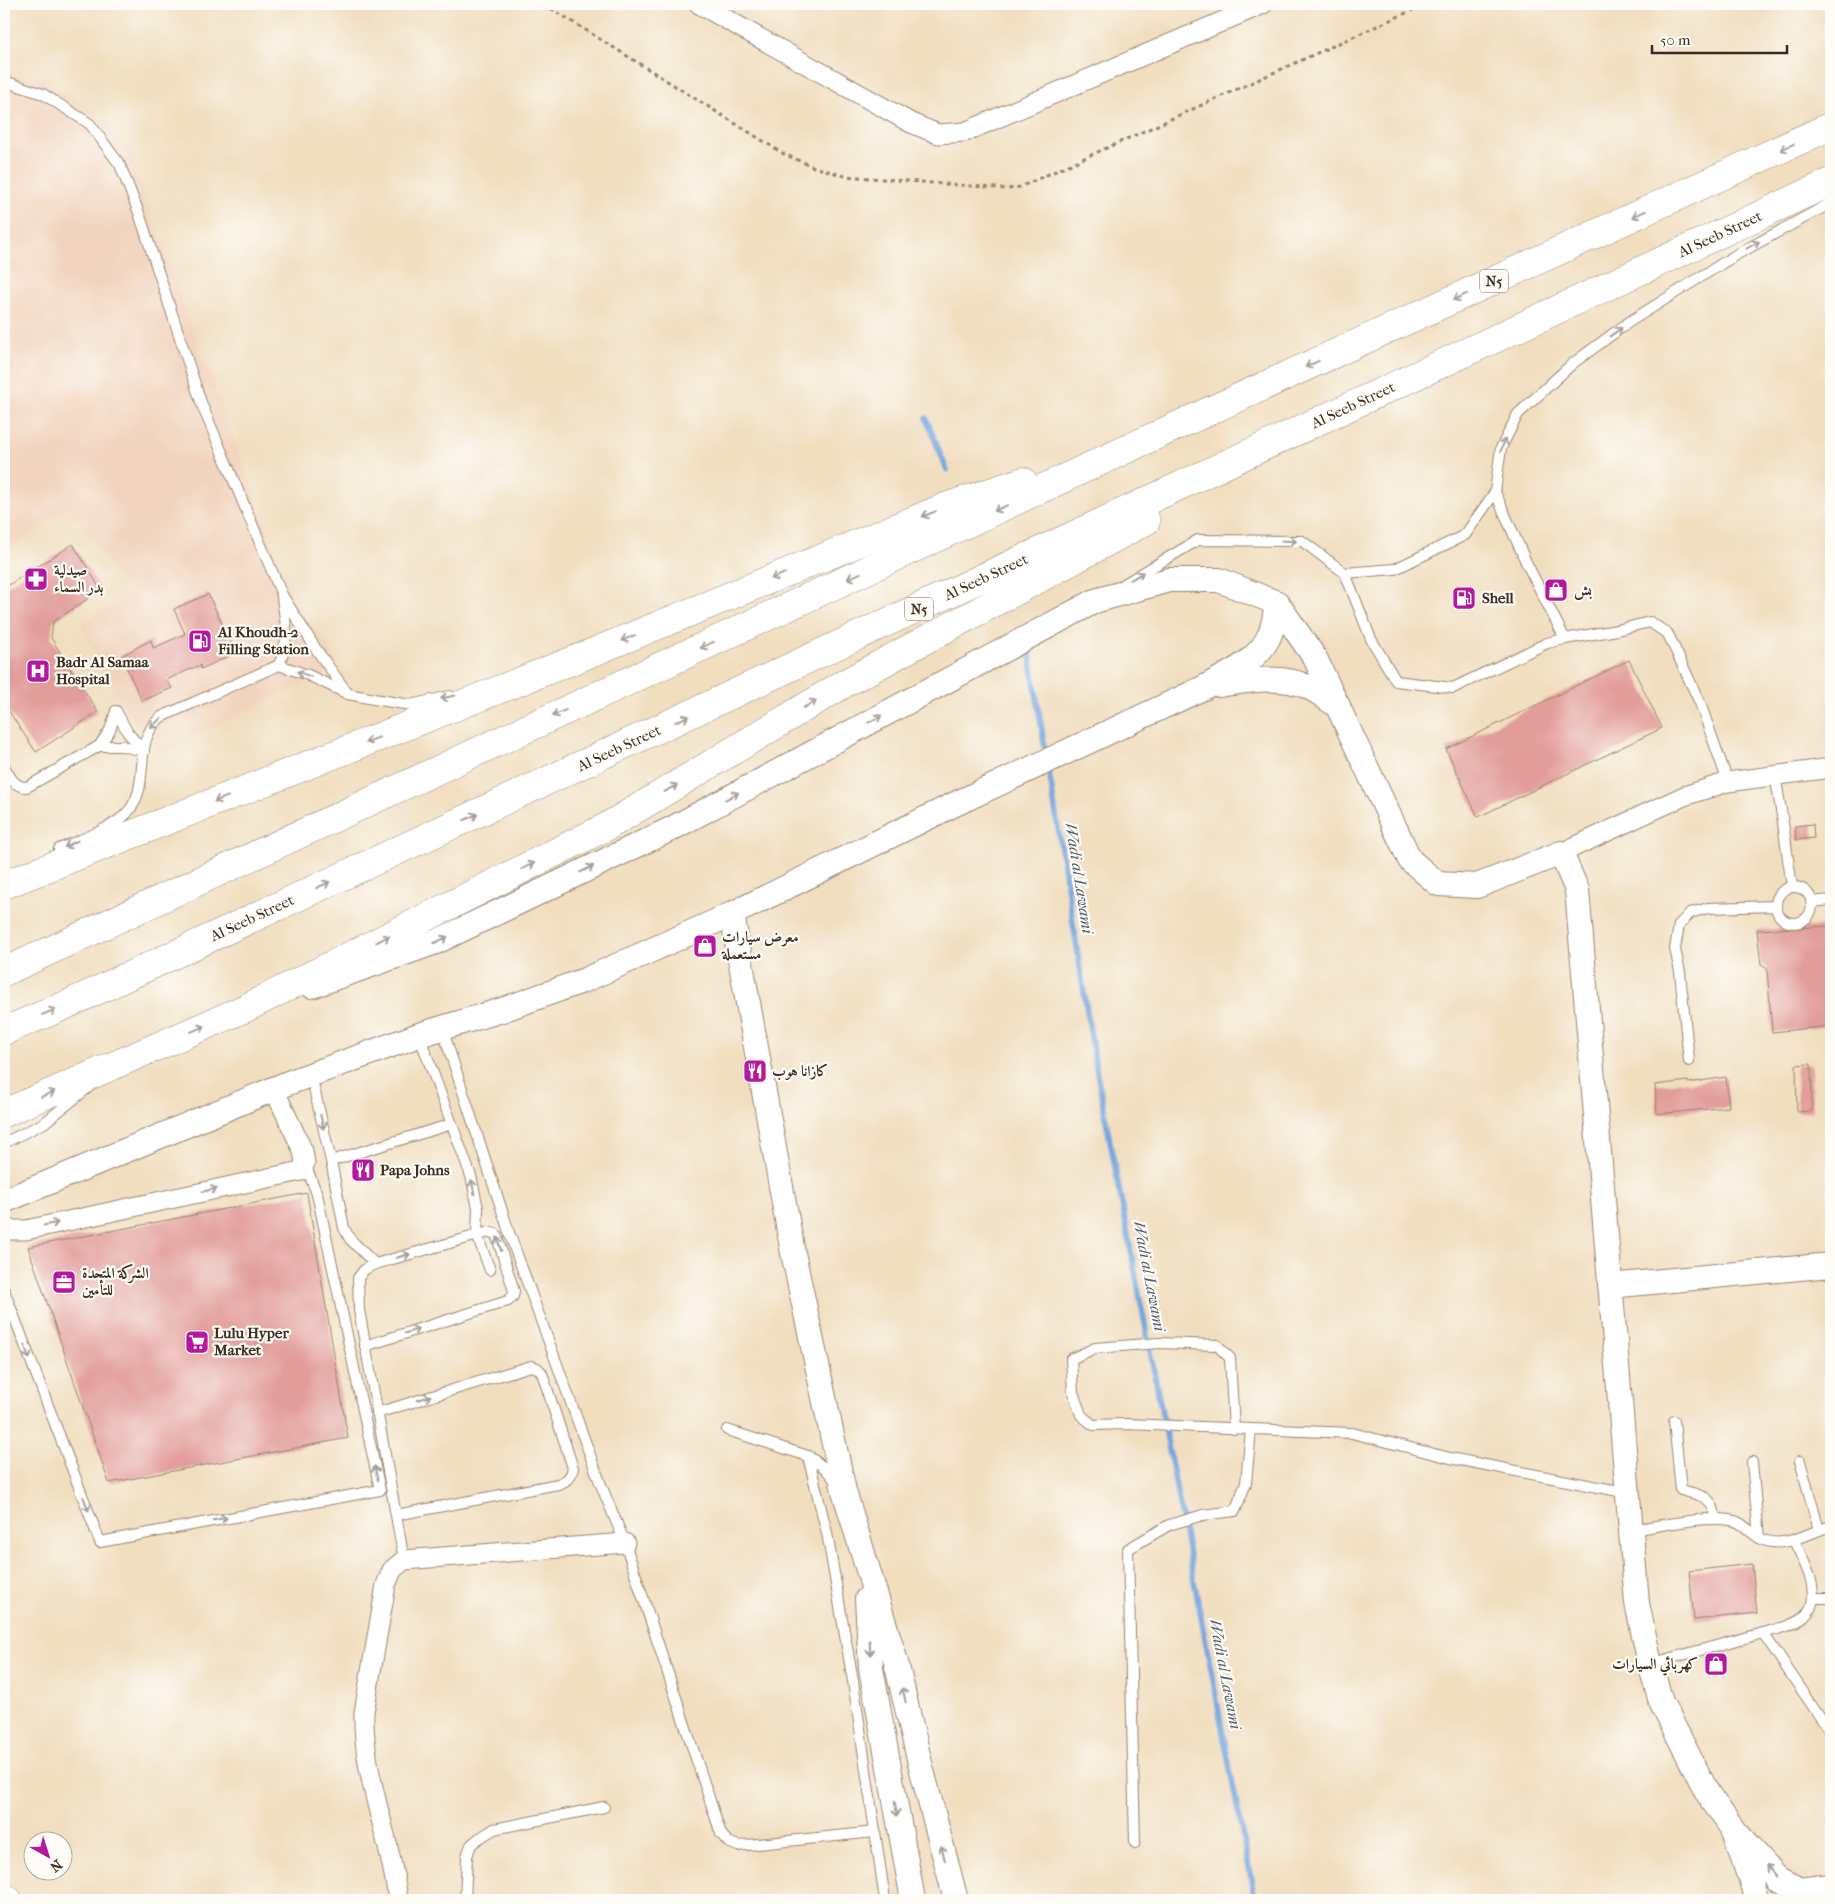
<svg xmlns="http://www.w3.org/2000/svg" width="1835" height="1904" font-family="'IM FELL French Canon',Amiri,serif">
<rect width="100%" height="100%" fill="#fdfcf7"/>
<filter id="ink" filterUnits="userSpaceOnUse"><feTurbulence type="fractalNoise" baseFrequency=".02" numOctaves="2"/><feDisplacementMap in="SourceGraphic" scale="10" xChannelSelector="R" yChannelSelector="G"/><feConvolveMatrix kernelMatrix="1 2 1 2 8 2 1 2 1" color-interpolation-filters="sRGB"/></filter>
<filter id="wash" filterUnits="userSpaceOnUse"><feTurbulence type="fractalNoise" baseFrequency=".0096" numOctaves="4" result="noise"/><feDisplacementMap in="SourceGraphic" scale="20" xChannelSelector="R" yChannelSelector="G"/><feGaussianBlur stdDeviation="1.12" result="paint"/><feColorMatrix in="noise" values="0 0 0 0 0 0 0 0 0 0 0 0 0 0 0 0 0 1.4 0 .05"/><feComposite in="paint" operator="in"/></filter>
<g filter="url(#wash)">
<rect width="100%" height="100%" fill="#f1debf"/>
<!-- built -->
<polygon fill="#f2d4be" points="4,69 48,82 98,114 115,133 133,156 149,211 291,593 330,650 338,665 300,685 160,753 121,705 80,624 130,593 68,507 4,553"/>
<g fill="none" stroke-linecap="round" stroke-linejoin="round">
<!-- stream -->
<g stroke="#73a5de" stroke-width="5.5">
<polyline points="926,418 947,470"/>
<polyline points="1030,655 1046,756"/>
<polyline points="1048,765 1096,1068 1255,1900"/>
</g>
</g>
<g id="blocks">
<!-- building -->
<g fill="#e29c9a">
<polygon points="73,544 101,590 53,622 51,638 98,712 36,752 4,704 4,588"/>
<polygon points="208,594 236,653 201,669 200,665 166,680 172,688 142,701 121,656 151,640 153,648 185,634 174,609"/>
<polygon points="1629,660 1662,728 1478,817 1446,749"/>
<polygon points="1813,824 1814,838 1796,840 1795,826"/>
<polygon points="1831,926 1831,1026 1772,1032 1767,968 1761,964 1757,930"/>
<polygon points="1811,1064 1812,1111 1797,1112 1796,1065"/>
<polygon points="1726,1077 1729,1107 1657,1114 1655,1085 1688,1081 1688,1083"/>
<polygon points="307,1193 348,1438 109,1483 28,1247"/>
<polygon points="1752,1564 1757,1613 1694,1620 1689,1571"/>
</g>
</g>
</g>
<g filter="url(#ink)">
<use href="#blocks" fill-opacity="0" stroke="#96846e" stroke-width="1"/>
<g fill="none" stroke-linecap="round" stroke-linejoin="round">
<!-- service casing -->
<g stroke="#96846e" stroke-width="12">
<g id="service">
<polyline points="4,81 43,94 90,124 120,165 139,213 202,405 282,595 316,649 348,694"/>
<polyline points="1345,573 1395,569 1465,535 1495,492 1501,448 1518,414 1572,364 1629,322 1734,256 1831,203"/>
<polyline points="1124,584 1198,540 1302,541 1345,573 1371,639 1396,681 1453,688 1547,643 1565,639 1526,562 1495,492"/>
<polyline points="1565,639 1617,630 1650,622 1668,634 1700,703 1728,782"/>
<path d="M 279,665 C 290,639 286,625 282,598"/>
<polyline points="116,711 128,733 144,751"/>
<polyline points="99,746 122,746 144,751"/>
<path d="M 4,766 C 10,777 14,787 27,787 L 99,746 L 110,730 L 116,711"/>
<polyline points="1775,775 1782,816 1792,887"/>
<path d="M 59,849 C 77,841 114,828 127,813 C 153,785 130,743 161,717 L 279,665 L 308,675 L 348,694 L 374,699 L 410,705 L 450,696"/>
<circle cx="1794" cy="905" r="18"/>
<polyline points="1811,902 1831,900"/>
<polyline points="442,1028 511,1238 601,1485 625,1543 721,1834 728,1842 738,1846 875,1832"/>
<polyline points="419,1035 471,1176 478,1208 477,1235 490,1270"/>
<polyline points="1689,1061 1680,972 1675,949 1679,925 1690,913 1708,908 1776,906"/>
<polyline points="311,1075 331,1161 344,1228 350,1239 375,1264"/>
<polyline points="4,1143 44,1123 90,1086"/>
<polyline points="331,1161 452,1124"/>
<polyline points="4,1290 100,1542 380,1490 317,1194 305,1164"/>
<polyline points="365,1346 508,1301 513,1296 514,1291 496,1234 489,1232 375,1264 365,1269 358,1278 359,1310 404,1560"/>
<path d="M 377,1413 L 531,1366 C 538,1367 541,1370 543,1376 L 573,1468 C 571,1477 567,1481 558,1484 L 396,1515"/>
<path d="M 1674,1421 L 1681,1490 C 1701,1496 1714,1495 1715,1519"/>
<polyline points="1234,1429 1230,1358 1217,1345 1159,1343 1095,1348 1071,1359 1073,1392 1081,1415 1093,1425 1126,1424 1352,1433 1450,1458 1629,1493"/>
<polyline points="727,1430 808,1456 825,1468 835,1480"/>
<polyline points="808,1456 827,1533 853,1681 885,1900"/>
<polyline points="1800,1461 1819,1530"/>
<polyline points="1752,1462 1759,1538"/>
<path d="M 1631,1530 C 1660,1526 1701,1516 1730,1520 C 1742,1521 1748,1531 1758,1537 C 1781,1552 1809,1532 1831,1526"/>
<polyline points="1813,1598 1831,1598"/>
<path d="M 1763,1633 C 1777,1629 1793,1626 1804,1617 C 1825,1598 1804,1561 1794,1541"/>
<polyline points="1650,1664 1763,1633 1831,1733"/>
<polyline points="1135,1843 1128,1549 1169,1525 1203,1515 1235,1511 1246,1483 1251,1430"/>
<polyline points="465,1900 467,1856 471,1845 478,1839 494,1829 604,1807"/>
</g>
</g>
<!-- minor casing -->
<g stroke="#96846e" stroke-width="21">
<g id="minor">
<polyline points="699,4 911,123 938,134 965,132 1263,4"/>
<polyline points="1561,853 1684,796 1728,782 1831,768"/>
<polyline points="4,1228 7,1230 26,1230 301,1171 305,1163 303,1151 274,1089"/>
<path d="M 398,1900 C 391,1837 362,1776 364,1712 L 386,1585 L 392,1570 L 404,1560 L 625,1543"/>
</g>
</g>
<!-- tertiary casing -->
<g stroke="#96846e" stroke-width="26">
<g id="tertiary">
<path d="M 1219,685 C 1247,681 1281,674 1308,687 C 1319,692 1328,700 1338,706"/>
<polyline points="732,914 793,1253 844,1491 896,1662 920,1763 956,1900"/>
<polyline points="312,986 436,942 673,828 1095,601 1169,580 1219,580 1277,603 1315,658 1410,860 1438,884 1477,886 1561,853 1577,890 1637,1603 1650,1664 1661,1702 1708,1794 1734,1831 1778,1879 1800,1890 1831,1886"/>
<path d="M 4,1201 L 288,1083 L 419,1035 L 502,1010 L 585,980 L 732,914 L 953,805 L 1203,688 C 1227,674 1259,662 1270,634 C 1274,625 1275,613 1277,603"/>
<polyline points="1610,1286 1831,1265"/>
<polyline points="867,1599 871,1668 913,1900"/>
<polyline points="1736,1837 1756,1897 1755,1900"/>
</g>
</g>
<!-- primary casing -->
<g stroke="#96846e" stroke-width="29">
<polyline id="primary" points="4,1897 8,1900"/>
</g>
<!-- trunk casing -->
<g stroke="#96846e" stroke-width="29">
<g id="trunk">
<polyline points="4,885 579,658 948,506 1023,481"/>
<polyline points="4,972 1157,435 1831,126"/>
<polyline points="4,1031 64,1006 1831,182"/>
<polyline points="4,1113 246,1008 608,826 847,682 1146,521"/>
</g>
</g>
<!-- path -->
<polyline stroke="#96846e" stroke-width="3" stroke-dasharray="4 4" stroke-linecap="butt" points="544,4 784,154 814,167 845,176 1008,189 1020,187 1426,4"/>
<!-- service -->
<use href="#service" stroke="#fff" stroke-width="10"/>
<!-- minor -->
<use href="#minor" stroke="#fff" stroke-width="19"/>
<!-- tertiary -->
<use href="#tertiary" stroke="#fff" stroke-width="24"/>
<!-- primary -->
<use href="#primary" stroke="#fff" stroke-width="28"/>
<!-- trunk -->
<use href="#trunk" stroke="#fff" stroke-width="28"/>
</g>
<!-- one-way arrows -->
<defs><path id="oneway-shaft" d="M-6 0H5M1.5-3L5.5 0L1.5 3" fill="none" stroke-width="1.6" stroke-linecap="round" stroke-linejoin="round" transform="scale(1.25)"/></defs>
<g stroke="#a79f9a">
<use href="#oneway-shaft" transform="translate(1787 147) rotate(155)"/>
<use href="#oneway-shaft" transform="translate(1639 214) rotate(155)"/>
<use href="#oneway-shaft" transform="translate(1753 245) rotate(-29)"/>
<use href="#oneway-shaft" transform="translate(1460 297) rotate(155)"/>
<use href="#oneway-shaft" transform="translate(1616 332) rotate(-36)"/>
<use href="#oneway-shaft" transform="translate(1312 364) rotate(155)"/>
<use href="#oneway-shaft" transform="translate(1503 445) rotate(-69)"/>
<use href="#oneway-shaft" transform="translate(1001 508) rotate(155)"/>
<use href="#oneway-shaft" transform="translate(929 514) rotate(158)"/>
<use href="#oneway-shaft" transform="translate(1289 541) rotate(3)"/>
<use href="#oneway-shaft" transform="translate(778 576) rotate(158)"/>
<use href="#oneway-shaft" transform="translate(854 576) rotate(155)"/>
<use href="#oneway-shaft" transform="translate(1137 576) rotate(-31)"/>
<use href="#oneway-shaft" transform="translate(628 638) rotate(158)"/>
<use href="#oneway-shaft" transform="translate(707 645) rotate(155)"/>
<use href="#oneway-shaft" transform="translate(304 674) rotate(-160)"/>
<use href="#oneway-shaft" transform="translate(448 697) rotate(168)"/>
<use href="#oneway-shaft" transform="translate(810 704) rotate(-31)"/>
<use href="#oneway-shaft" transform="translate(559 713) rotate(155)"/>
<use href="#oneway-shaft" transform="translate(682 719) rotate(-25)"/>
<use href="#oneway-shaft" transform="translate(875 719) rotate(-28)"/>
<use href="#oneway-shaft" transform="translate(156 723) rotate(136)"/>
<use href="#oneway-shaft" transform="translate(372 740) rotate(159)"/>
<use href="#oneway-shaft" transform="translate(671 788) rotate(-31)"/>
<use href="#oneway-shaft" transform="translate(732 796) rotate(-28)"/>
<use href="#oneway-shaft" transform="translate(221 799) rotate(159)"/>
<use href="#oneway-shaft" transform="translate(471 817) rotate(-25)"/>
<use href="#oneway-shaft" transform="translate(71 844) rotate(154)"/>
<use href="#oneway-shaft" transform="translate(528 866) rotate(-27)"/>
<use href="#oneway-shaft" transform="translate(587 869) rotate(-26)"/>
<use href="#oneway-shaft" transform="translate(323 885) rotate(-25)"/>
<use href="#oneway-shaft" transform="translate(383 939) rotate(-27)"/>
<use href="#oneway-shaft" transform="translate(441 940) rotate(-25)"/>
<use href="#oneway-shaft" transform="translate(49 1012) rotate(-23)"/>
<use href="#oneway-shaft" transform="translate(198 1029) rotate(-23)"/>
<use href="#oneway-shaft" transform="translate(48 1094) rotate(-23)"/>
<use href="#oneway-shaft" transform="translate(322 1122) rotate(77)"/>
<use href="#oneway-shaft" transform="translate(473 1187) rotate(-102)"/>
<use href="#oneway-shaft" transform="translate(210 1190) rotate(-12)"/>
<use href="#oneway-shaft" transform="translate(51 1224) rotate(-12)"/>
<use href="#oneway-shaft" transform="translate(499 1244) rotate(-108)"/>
<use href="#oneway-shaft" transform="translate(403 1256) rotate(-16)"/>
<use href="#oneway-shaft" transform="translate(412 1331) rotate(-17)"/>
<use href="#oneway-shaft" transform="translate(27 1352) rotate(69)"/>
<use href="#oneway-shaft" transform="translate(424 1398) rotate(-17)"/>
<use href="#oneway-shaft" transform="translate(376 1473) rotate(-102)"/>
<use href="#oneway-shaft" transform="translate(86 1504) rotate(69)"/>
<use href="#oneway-shaft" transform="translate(220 1519) rotate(-10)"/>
<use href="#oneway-shaft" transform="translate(870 1648) rotate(87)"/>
<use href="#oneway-shaft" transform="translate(904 1695) rotate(-103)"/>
<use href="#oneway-shaft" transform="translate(896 1809) rotate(80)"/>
<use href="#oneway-shaft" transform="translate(943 1853) rotate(-105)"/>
<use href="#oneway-shaft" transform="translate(1771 1871) rotate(-133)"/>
</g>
</g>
<!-- icons -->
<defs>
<g id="pharmacy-square" transform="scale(1.25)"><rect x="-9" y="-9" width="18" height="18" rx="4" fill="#b5179e" stroke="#fdfcf7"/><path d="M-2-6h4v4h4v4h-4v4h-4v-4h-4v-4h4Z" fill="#fff"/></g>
<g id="shop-square" transform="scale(1.25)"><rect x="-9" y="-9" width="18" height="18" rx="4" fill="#b5179e" stroke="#fdfcf7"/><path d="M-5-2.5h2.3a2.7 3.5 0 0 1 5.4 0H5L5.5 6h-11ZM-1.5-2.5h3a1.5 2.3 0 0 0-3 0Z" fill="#fff"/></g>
<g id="fuel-square" transform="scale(1.25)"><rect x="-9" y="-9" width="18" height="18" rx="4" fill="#b5179e" stroke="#fdfcf7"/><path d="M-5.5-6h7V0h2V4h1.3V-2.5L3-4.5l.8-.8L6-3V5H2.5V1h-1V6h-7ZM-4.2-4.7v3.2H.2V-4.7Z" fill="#fff"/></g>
<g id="hospital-square" transform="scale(1.25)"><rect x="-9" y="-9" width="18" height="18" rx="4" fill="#b5179e" stroke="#fdfcf7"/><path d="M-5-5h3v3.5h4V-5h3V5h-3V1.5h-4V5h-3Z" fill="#fff"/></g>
<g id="restaurant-square" transform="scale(1.25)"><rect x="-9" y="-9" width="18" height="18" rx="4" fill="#b5179e" stroke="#fdfcf7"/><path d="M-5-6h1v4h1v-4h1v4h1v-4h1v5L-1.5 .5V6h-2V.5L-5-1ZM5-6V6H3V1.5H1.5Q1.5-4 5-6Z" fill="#fff"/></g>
<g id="office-square" transform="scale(1.25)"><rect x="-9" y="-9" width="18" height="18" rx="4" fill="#b5179e" stroke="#fdfcf7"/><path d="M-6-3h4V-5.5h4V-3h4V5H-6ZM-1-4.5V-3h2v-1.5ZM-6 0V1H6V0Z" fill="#fff"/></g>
<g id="supermarket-square" transform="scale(1.25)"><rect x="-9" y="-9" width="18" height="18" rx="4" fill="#b5179e" stroke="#fdfcf7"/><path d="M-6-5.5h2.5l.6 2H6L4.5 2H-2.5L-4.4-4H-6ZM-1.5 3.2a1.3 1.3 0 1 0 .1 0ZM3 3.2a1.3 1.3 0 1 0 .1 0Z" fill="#fff"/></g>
</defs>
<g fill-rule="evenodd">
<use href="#pharmacy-square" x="36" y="579"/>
<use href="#shop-square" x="1556" y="590"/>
<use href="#fuel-square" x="1464" y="598"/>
<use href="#fuel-square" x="200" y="641"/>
<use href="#hospital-square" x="38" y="671"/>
<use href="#shop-square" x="705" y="946"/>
<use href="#restaurant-square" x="755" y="1071"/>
<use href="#restaurant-square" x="363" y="1170"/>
<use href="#office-square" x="64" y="1282"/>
<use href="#supermarket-square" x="197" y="1342"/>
<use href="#shop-square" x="1716" y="1664"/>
</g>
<g text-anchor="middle" stroke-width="4.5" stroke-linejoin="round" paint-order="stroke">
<!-- shield labels -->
<g fill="#fdfcf7" stroke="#75695f" stroke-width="1">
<rect x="1480" y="269.5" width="28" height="23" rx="4"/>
<rect x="905" y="597.5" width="28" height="23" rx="4"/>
</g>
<g font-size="14" font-weight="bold" fill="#3b2a1e">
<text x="1494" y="286">N5</text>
<text x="919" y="614">N5</text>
</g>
<!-- street labels -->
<g font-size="15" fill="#3b2a1e" stroke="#fdfcf7">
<text transform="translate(1720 234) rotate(-25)" y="5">Al Seeb Street</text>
<text transform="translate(1353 405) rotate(-25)" y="5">Al Seeb Street</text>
<text transform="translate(986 577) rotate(-25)" y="5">Al Seeb Street</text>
<text transform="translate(619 748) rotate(-25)" y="5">Al Seeb Street</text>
<text transform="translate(252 918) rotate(-25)" y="5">Al Seeb Street</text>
</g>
<!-- poi labels -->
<g font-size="15" font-weight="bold" fill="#3b2a1e" stroke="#fdfcf7" text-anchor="start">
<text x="54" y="575">صيدلية<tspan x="54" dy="17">بدر السماء</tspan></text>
<text x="1574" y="595">بش</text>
<text x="1482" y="603">Shell</text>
<text x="218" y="637">Al Khoudh-2<tspan x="218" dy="17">Filling Station</tspan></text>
<text x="56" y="667">Badr Al Samaa<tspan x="56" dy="17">Hospital</tspan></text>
<text x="722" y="942">معرض سيارات<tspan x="722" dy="17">مستعملة</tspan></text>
<text x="772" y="1076">كازانا هوب</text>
<text x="380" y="1175">Papa Johns</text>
<text x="82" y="1278">الشركة المتحدة<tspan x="82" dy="17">للتأمين</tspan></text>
<text x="214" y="1338">Lulu Hyper<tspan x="214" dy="17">Market</tspan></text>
<text x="1698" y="1669" text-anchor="end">كهربائي السيارات</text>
</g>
<!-- water labels -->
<g font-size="16" font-style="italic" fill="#515b6b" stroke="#fdfcf7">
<text transform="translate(1080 878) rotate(81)" y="6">Wadi al Lawami</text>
<text transform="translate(1150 1276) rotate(79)" y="6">Wadi al Lawami</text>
<text transform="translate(1226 1674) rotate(79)" y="6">Wadi al Lawami</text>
</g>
</g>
<!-- margin -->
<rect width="1835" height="1904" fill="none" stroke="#fdfcf7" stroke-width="20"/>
<!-- north arrow -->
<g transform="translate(48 1856) rotate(141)"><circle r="24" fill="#fdfcf7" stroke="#afa8a0"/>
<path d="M0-4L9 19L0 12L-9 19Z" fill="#b5179e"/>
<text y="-8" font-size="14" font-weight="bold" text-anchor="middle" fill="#3b2a1e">N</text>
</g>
<!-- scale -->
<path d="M1652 45v8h135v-8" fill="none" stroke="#3b2a1e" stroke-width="2.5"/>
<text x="1660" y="45" font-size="15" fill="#3b2a1e" stroke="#fdfcf7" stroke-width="4" paint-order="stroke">50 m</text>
</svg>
